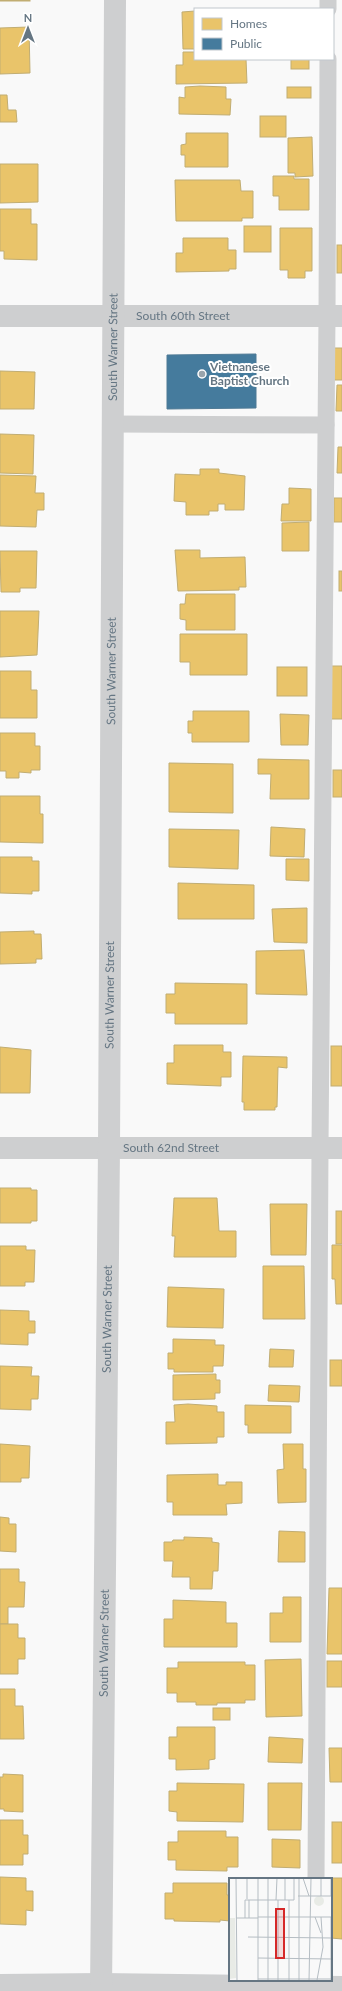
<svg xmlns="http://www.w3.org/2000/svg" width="342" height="1991" font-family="Lato,sans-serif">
<rect width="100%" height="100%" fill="#f9f9f9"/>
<!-- homes -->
<g fill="#e9c46a" stroke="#c1ad72">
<rect x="0" y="0" width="30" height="1"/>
<polygon points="195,11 195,49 183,49 182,12"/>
<polygon points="29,27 30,73 0,74 0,28"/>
<polygon points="183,52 195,52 195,59 246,59 247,83 176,84 176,65 183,65"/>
<rect x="291" y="59" width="18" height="10"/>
<polygon points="200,86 226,87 226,99 231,99 230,115 179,114 179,97 185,98 185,87"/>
<rect x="287" y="87" width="24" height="11"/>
<polygon points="0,95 7,95 8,110 16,110 17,122 0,122"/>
<rect x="260" y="116" width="26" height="21"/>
<polygon points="186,133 228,133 228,167 185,167 185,155 181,155 181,145 186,144"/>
<polygon points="312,137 313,176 295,177 295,173 288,173 288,138"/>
<polygon points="0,164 38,164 38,202 0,203"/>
<polygon points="273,176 294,176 294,179 309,179 309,210 279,210 279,196 273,196"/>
<polygon points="175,180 240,180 241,191 253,191 253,218 242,218 242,221 176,221"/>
<polygon points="0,209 31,209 31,224 37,224 37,260 4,259 4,251 0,251"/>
<rect x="244" y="226" width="27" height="26"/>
<polygon points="280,228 312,228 312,271 305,271 305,278 288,278 288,270 280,270"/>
<polygon points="183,238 228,238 228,250 236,250 236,269 229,269 229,271 176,272 176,253 183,253"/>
<rect x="337" y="245" width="5" height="28"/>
<polygon points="334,348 342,348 342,380 333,380"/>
<polygon points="0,371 35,372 34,409 0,409"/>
<polygon points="337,385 342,385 342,411 336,411"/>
<polygon points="0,434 34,435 33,474 0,473"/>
<polygon points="338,447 342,447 342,473 337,473"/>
<polygon points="200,469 219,469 219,473 245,476 244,510 225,510 225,504 218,504 218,511 209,511 209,515 186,515 186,502 174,501 175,474 200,475"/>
<polygon points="0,475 36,476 35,493 44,493 44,510 37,510 36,527 0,526"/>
<polygon points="289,488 311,489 311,521 281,521 282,504 289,504"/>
<rect x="334" y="498" width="8" height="24"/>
<polygon points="309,522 309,551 282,551 282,523"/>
<polygon points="175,550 200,550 200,558 245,557 246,587 239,587 239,590 178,591"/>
<polygon points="0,551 37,551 36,588 20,588 20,592 1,592"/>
<rect x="339" y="571" width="3" height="20"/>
<polygon points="186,594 235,594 235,630 186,630 186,620 180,619 180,604 185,604"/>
<polygon points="0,611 39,611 37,655 0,657"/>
<polygon points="180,634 247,634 247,675 190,675 190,662 180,662"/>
<rect x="331" y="666" width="11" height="53"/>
<rect x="277" y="667" width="30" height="29"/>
<polygon points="0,671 31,671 31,690 37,690 37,718 0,718"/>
<polygon points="193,711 249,711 249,742 192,742 192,733 188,733 188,721 193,721"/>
<polygon points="280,714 309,715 308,745 281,745"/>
<polygon points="0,733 35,733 35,746 40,746 40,770 31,770 31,773 19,772 19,778 6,778 6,771 0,771"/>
<polygon points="258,759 309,760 309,799 270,799 271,774 258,774"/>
<polygon points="169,763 233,764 233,813 169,812"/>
<rect x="333" y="770" width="9" height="27"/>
<polygon points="0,796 40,796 40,814 43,814 43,843 0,842"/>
<polygon points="271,827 305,829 304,857 270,856"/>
<polygon points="169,829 239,830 238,869 169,867"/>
<polygon points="0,857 32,857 32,861 39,861 39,891 32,891 32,894 0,893"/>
<polygon points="286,859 309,859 309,881 286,880"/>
<polygon points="178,883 254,885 254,919 178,919"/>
<polygon points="307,908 307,943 274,942 272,909"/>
<polygon points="34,931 34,934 41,934 42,959 36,959 36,963 0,964 0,932"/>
<polygon points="304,950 307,995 256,994 256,951"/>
<polygon points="175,983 247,984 247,1024 175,1024 175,1013 166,1013 166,994 175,994"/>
<polygon points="174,1045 223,1045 223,1052 231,1052 231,1077 221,1077 221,1086 167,1084 167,1063 174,1063"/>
<rect x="331" y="1046" width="11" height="40"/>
<polygon points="0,1047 31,1050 30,1093 0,1093"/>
<polygon points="243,1056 287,1057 287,1068 278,1067 277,1107 275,1107 275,1110 244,1110 244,1102 242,1102"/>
<polygon points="0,1188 31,1188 31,1190 37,1190 37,1221 31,1221 31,1223 0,1223"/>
<polygon points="174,1198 217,1198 219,1231 236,1231 236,1257 174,1257 175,1236 172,1236"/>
<polygon points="270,1204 307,1204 306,1255 271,1255"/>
<rect x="336" y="1211" width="6" height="33"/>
<polygon points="332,1245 342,1245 342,1304 336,1304 335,1279 332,1279"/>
<polygon points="0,1246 26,1246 26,1250 35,1250 34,1282 25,1282 25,1286 0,1286"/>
<polygon points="263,1266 304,1266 305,1319 263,1319"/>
<polygon points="168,1287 224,1289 223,1328 167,1327"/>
<polygon points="0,1310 29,1311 29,1321 35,1321 35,1333 28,1333 28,1345 0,1344"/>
<polygon points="173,1339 215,1340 215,1345 224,1345 223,1366 213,1366 213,1372 174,1372 174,1369 168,1369 168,1353 173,1353"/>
<polygon points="270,1349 294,1350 293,1367 269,1367"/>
<rect x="330" y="1360" width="12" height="26"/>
<polygon points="0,1366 32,1367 31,1376 39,1376 38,1399 31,1399 31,1410 0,1409"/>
<polygon points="216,1374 216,1380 220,1380 220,1393 215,1393 215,1399 173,1400 173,1375"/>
<polygon points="269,1385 300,1386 299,1402 268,1401"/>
<polygon points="188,1404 217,1406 217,1412 224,1412 224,1437 217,1437 217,1443 166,1444 166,1422 175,1422 174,1405"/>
<polygon points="245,1405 291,1406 291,1433 248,1433 248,1425 245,1425"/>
<polygon points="0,1444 30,1446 29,1478 21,1478 21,1482 0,1482"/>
<polygon points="283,1444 303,1444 303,1469 306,1469 306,1502 278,1503 277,1470 284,1469"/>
<polygon points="218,1474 218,1485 226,1485 226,1482 242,1482 242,1503 226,1504 227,1515 173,1515 173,1502 167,1502 167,1475"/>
<polygon points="0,1517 9,1518 9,1524 16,1524 16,1552 0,1551"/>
<polygon points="279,1531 305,1532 305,1562 278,1562"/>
<polygon points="184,1537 212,1538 212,1542 219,1543 218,1571 213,1571 212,1589 190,1589 190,1577 172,1577 173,1561 164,1561 164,1542 172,1542 173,1540 184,1540"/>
<polygon points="0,1569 19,1569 19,1582 25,1582 24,1607 8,1607 8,1624 0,1624"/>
<polygon points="329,1588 342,1588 342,1654 327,1654"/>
<polygon points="283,1597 301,1597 301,1642 270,1642 270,1613 283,1613"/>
<polygon points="173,1600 226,1602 226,1623 237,1623 237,1647 164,1647 164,1619 173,1619"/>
<polygon points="0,1624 18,1624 18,1638 25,1638 25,1659 18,1659 18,1674 0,1674"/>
<polygon points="301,1659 302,1716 266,1717 265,1660"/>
<rect x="327" y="1661" width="15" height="26"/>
<polygon points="178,1662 245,1662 245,1665 255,1665 255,1700 245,1700 245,1703 217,1703 217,1705 196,1705 196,1702 177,1702 177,1693 167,1693 167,1668 178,1668"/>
<polygon points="0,1689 15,1689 15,1706 23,1706 24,1739 0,1739"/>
<rect x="213" y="1708" width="17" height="12"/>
<polygon points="177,1727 215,1727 215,1759 209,1760 209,1769 176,1770 176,1759 169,1759 169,1737 177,1737"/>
<polygon points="269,1737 303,1739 302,1763 268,1762"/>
<polygon points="329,1748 342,1748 342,1782 330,1782"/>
<polygon points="3,1774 23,1775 23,1812 4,1811 4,1809 0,1809 0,1777 3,1777"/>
<polygon points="177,1783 244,1784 243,1822 177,1821 177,1812 169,1811 169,1791 177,1791"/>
<polygon points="268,1783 302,1783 301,1830 268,1830"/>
<polygon points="0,1820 23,1820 23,1835 28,1835 28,1854 23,1854 23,1865 0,1865"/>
<rect x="332" y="1822" width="10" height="41"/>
<polygon points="178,1831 226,1831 226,1837 238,1837 238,1867 227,1867 227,1871 176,1870 176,1860 168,1860 168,1842 178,1842"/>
<polygon points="272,1839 300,1840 300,1868 272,1867"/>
<polygon points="0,1877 26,1878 26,1891 33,1891 33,1911 26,1910 26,1925 0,1924"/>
<polygon points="327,1878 342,1878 342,1939 331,1938 331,1879"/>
<polygon points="173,1883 227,1883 227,1895 230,1895 230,1921 220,1920 220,1922 174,1921 174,1919 165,1919 165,1893 173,1893"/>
</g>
<!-- public -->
<polygon fill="#457b9d" stroke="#4f7a95" points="256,354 256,408 167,409 167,355"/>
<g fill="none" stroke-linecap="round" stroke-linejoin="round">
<!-- lane -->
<g stroke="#cecfd0" stroke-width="17">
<polyline points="328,9 328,0"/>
<polyline points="113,424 326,425"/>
<polyline points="316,1879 320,1148 327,316 328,59"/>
</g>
<!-- street -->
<g stroke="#cecfd0" stroke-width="22">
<path id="s1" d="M 0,316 L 342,316"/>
<path id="s2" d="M 0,1148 L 342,1148"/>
<polyline points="0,1985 101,1984 342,1987"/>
<path id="s3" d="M 101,1991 L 109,1147 L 115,0"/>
</g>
</g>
<!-- markers -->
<circle fill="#99a4ac" stroke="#fff" stroke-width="1.5" cx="202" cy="374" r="4"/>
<g text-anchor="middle" stroke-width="4" stroke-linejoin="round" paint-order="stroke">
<!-- street labels -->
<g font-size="12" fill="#657683" stroke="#fff">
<text dy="4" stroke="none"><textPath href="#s1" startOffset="183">South 60th Street</textPath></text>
<text dy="4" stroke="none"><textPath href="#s3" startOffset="1644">South Warner Street</textPath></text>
<text dy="4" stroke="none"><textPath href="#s3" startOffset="1320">South Warner Street</textPath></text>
<text dy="4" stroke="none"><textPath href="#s3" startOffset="996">South Warner Street</textPath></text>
<text dy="4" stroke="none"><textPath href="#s2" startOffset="171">South 62nd Street</textPath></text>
<text dy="4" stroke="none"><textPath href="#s3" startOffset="672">South Warner Street</textPath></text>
<text dy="4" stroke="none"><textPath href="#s3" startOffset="348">South Warner Street</textPath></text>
</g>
<!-- poi labels -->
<g font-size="12" font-weight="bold" fill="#657683" stroke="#fff" text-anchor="start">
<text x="210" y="371">Vietnanese<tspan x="210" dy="14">Baptist Church</tspan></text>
</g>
</g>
<!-- overview -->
<g transform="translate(229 1878)">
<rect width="103" height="103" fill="#f9f9f9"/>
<path d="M85 23a5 5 0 1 1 10 0a5 5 0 1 1-10 0ZM 1,23 L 1,40 L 6,40 L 7,100 L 0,101 Z" fill="#e8ebe6"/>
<path fill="none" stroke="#b5bdc3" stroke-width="1" d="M 0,0 L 64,0M 7,0 L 8,103M 29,0 L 29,103M 39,0 L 39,103M 74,0 L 80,18M 69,18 L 103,18M 92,18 L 92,0M 102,18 L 102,0M 18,21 L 18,0M 47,22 L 48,0M 56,22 L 56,0M 29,39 L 103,39M 86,39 L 92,55M 7,40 L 29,40M 16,40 L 16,22 L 65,22 L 65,0M 20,40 L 20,22M 19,59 L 103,60M 29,80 L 103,81M 29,101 L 103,101M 49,102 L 49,22M 60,102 L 60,22M 88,102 L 94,69 L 92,39M 70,103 L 70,0M 80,103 L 82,0M 102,103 L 102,39"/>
<path fill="#d62828" fill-opacity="0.15" stroke="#d62828" stroke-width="2" d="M 47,31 L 55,31 L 55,80 L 47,80 Z"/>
<rect width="103" height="103" fill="none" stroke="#657683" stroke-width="2"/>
</g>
<!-- legend -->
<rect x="194" y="8" width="140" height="52" fill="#ffffff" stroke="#c1c8cd"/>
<rect x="202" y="18" width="20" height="12" fill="#e9c46a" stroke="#c1c8cd"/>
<text x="230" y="28" font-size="12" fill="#657683">Homes</text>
<rect x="202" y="38" width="20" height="12" fill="#457b9d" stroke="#c1c8cd"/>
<text x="230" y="48" font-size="12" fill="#657683">Public</text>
<!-- north arrow -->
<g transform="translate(28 28)" stroke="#ffffff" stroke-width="3" paint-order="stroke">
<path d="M0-3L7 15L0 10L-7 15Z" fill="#657683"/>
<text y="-6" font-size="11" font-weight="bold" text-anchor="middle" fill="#657683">N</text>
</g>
</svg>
